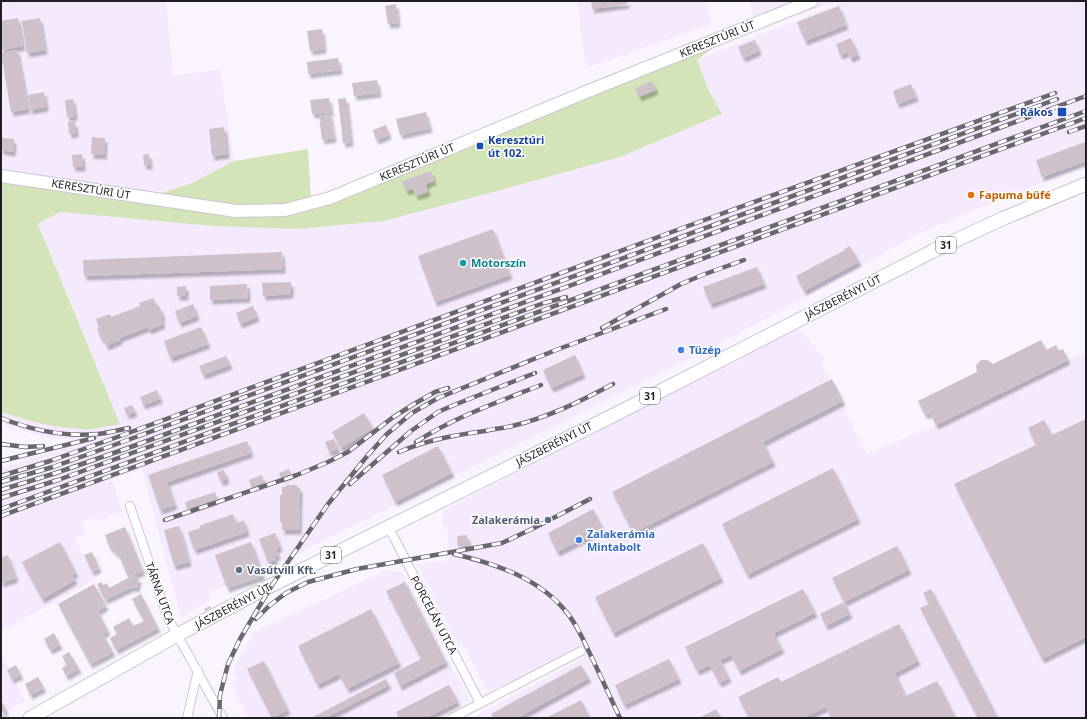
<svg xmlns="http://www.w3.org/2000/svg" width="1087" height="719" font-family="'Noto Sans',sans-serif">
<defs>
<filter id="shadow"><feDropShadow dx="2.5" dy="4.5" stdDeviation="1" flood-color="#0004"/></filter>
</defs>
<rect width="100%" height="100%" fill="#faf4ff"/>
<!-- built -->
<g fill="#f4e9fd">
<polygon points="1,1 166,1 173,76 220,69 234,161 192,183 153,196 1,174"/>
<polygon points="577,1 706,1 711,24 586,68"/>
<polygon points="750,1 839,1 755,29"/>
<polygon points="846,1 1086,1 1086,164 924,231 716,346 259,573 208,592 210,600 181,618 143,473 141,469 112,479 122,512 101,520 92,519 81,522 86,533 75,538 95,580 1,631 1,469 85,441 54,438 30,433 3,424 1,424 1,412 8,415 120,424 38,223 60,212 213,226 298,229 384,221 486,194 620,157 721,114 709,91 697,60"/>
<polygon points="797,328 827,360 821,363 867,454 936,425 930,413 925,415 918,401 976,372 976,365 981,360 987,360 993,364 1041,340 1046,350 1056,345 1059,351 1063,349 1068,360 1086,351 1086,718 472,718 584,658 578,646 488,693 463,645 459,646 417,564 449,560 447,525 443,525 442,511"/>
<polygon points="387,570 402,572 469,700 433,718 249,718 230,683 237,680 233,670 254,632"/>
<polygon points="1,654 25,700 1,714"/>
</g>
<!-- green -->
<polygon fill="#d3e4b9" points="719,43 697,60 709,91 722,114 620,157 486,194 384,221 298,229 213,226 60,212 38,224 120,424 86,430 53,426 30,421 1,412 1,174 153,196 192,183 234,161 308,149 311,200"/>
<!-- building -->
<g fill="#cec1ca" filter="url(#shadow)">
<polygon points="591,1 627,1 627,4 592,9"/>
<polygon points="396,4 398,23 388,24 385,6"/>
<polygon points="839,6 846,25 805,41 797,22"/>
<polygon points="18,18 23,46 1,50 1,21"/>
<polygon points="40,18 45,50 27,53 22,21"/>
<polygon points="322,29 324,49 310,51 307,31"/>
<polygon points="851,38 858,55 850,58 848,52 840,55 836,44"/>
<polygon points="755,40 759,51 743,58 738,47"/>
<polygon points="17,50 28,109 11,112 1,53"/>
<polygon points="338,58 340,70 308,74 307,62"/>
<polygon points="377,80 379,93 354,96 352,83"/>
<polygon points="652,81 656,90 639,97 635,88"/>
<polygon points="911,84 916,97 897,104 893,91"/>
<polygon points="44,92 46,107 30,110 28,95"/>
<polygon points="329,98 331,112 312,114 310,100"/>
<polygon points="346,98 351,142 343,143 338,99"/>
<polygon points="73,99 75,116 67,117 65,100"/>
<polygon points="426,112 430,128 400,135 396,119"/>
<polygon points="330,114 334,138 322,140 319,116"/>
<polygon points="68,122 75,122 76,133 69,134"/>
<polygon points="386,125 389,135 376,140 373,130"/>
<polygon points="224,127 227,154 212,156 209,129"/>
<polygon points="92,137 105,138 104,155 91,154"/>
<polygon points="1,138 14,139 13,152 1,150"/>
<polygon points="1085,142 1086,145 1086,161 1042,177 1036,160"/>
<polygon points="82,154 83,167 73,167 72,155"/>
<polygon points="149,154 150,165 144,165 143,155"/>
<polygon points="431,171 434,181 426,184 428,192 416,196 413,189 406,191 402,181"/>
<polygon points="493,229 510,275 435,302 418,256"/>
<polygon points="850,246 859,262 804,291 796,276 845,250 844,249"/>
<polygon points="282,252 283,269 84,276 83,260"/>
<polygon points="757,267 764,284 710,304 703,287"/>
<polygon points="291,282 291,294 263,296 262,283"/>
<polygon points="247,284 248,298 210,300 210,286"/>
<polygon points="186,286 186,296 177,296 177,287"/>
<polygon points="153,298 157,306 159,306 163,316 161,317 163,324 149,330 148,327 119,338 120,340 106,346 103,338 101,339 97,328 99,328 96,319 110,314 111,317 140,306 139,303"/>
<polygon points="193,304 197,316 179,323 175,311"/>
<polygon points="253,306 257,317 240,324 236,313"/>
<polygon points="201,327 208,344 170,358 164,341"/>
<polygon points="1041,340 1046,350 1056,345 1059,351 1063,349 1068,360 936,425 930,413 925,415 918,401 977,372 976,365 981,360 987,360 993,364"/>
<polygon points="575,355 583,374 551,388 543,370"/>
<polygon points="226,356 230,365 203,375 199,366"/>
<polygon points="832,379 843,401 763,442 773,462 633,533 612,492"/>
<polygon points="157,390 160,399 143,405 140,397"/>
<polygon points="132,405 135,412 127,415 124,408"/>
<polygon points="364,413 373,428 341,448 332,432"/>
<polygon points="1086,419 1086,637 1042,659 954,484 1036,445 1028,428 1044,420 1052,435"/>
<polygon points="334,439 338,449 329,452 325,442"/>
<polygon points="247,441 251,453 167,482 175,505 160,510 148,475"/>
<polygon points="438,446 452,473 395,502 382,475"/>
<polygon points="833,468 858,519 747,575 722,524"/>
<polygon points="289,469 291,474 281,478 279,473"/>
<polygon points="224,470 227,479 221,482 217,472"/>
<polygon points="262,475 264,482 251,487 249,480"/>
<polygon points="286,485 297,485 297,487 300,488 299,530 282,530 282,522 280,522 280,495 282,495 282,487 286,487"/>
<polygon points="215,492 217,499 187,509 185,502"/>
<polygon points="593,509 603,529 557,552 548,533"/>
<polygon points="233,514 236,523 244,520 247,532 194,550 188,532 200,528 199,526"/>
<polygon points="179,526 189,562 174,566 164,530"/>
<polygon points="125,527 143,571 128,577 118,553 116,554 112,548 110,549 105,535"/>
<polygon points="275,533 280,547 276,549 278,555 274,557 276,560 268,562 259,539"/>
<polygon points="467,535 469,545 458,547 457,536"/>
<polygon points="60,542 76,573 72,575 75,580 42,599 22,562"/>
<polygon points="251,542 263,576 227,588 215,555"/>
<polygon points="703,543 721,578 613,633 595,597"/>
<polygon points="897,546 909,570 844,602 832,578"/>
<polygon points="92,552 99,568 92,572 84,555"/>
<polygon points="8,555 16,578 1,583 1,558"/>
<polygon points="132,576 139,578 137,588 132,587 105,600 97,584 102,582 103,585 107,583 109,588"/>
<polygon points="405,582 446,662 400,686 394,673 421,659 386,591"/>
<polygon points="94,584 106,606 98,611 108,631 103,634 113,652 90,664 58,604"/>
<polygon points="803,589 815,613 774,633 782,649 739,671 731,655 720,660 729,678 719,683 710,665 697,671 685,647"/>
<polygon points="931,589 954,633 998,718 978,718 938,642 920,608 929,604 923,593"/>
<polygon points="141,594 158,628 116,650 110,638 117,634 113,627 129,618 133,626 144,621 132,599"/>
<polygon points="844,602 850,614 826,626 820,614"/>
<polygon points="210,606 211,608 205,611 204,609"/>
<polygon points="371,609 399,663 347,689 339,674 317,685 298,646"/>
<polygon points="899,624 918,661 895,673 906,696 937,681 956,718 831,718 826,707 803,718 749,718 738,697 778,677 781,682"/>
<polygon points="54,633 60,645 50,650 44,639"/>
<polygon points="69,652 79,669 66,676 62,668 67,665 62,656"/>
<polygon points="669,659 679,679 624,705 615,685"/>
<polygon points="264,661 288,710 272,718 247,669"/>
<polygon points="16,665 21,675 12,679 7,670"/>
<polygon points="581,665 589,678 517,718 493,718 491,714"/>
<polygon points="38,677 44,688 30,695 25,684"/>
<polygon points="386,679 389,685 325,718 311,718"/>
<polygon points="449,685 458,702 426,718 399,718 396,712"/>
<polygon points="1,700 6,710 1,713"/>
<polygon points="581,700 590,718 546,718"/>
<polygon points="716,709 721,718 699,718"/>
</g>
<g fill="none" stroke-linecap="round" stroke-linejoin="round">
<!-- street casing -->
<g stroke="#cdc5d3" stroke-width="10">
<g id="street">
<polyline points="130,506 168,618 223,718"/>
<polyline points="388,526 480,703"/>
<polyline points="187,718 198,670"/>
<polyline points="452,718 581,651"/>
</g>
</g>
<!-- secondary casing -->
<g stroke="#cdc5d3" stroke-width="14">
<polyline id="secondary" points="1,176 236,211 285,210 330,198 586,92 812,1"/>
</g>
<!-- primary casing -->
<g stroke="#cdc5d3" stroke-width="15">
<polyline id="primary" points="30,718 177,635 272,585 616,414 933,251 1004,218 1086,184"/>
</g>
<!-- street -->
<use href="#street" stroke="#fff" stroke-width="8"/>
<!-- secondary -->
<use href="#secondary" stroke="#fff" stroke-width="12"/>
<!-- primary -->
<use href="#primary" stroke="#fff" stroke-width="13"/>
<!-- rail casing -->
<g stroke="#6b676e" stroke-width="4.5">
<g id="rail">
<polyline points="1069,132 1086,126"/>
<polyline points="602,328 681,284 705,274 744,260"/>
<path d="M 1,418 C 31,430 66,437 98,434 C 108,433 119,430 129,428"/>
<path d="M 416,442 C 455,417 498,402 541,385"/>
<polyline points="1,444 25,447 43,446"/>
<path d="M 399,452 C 427,440 455,435 485,431 C 494,429 503,428 512,426 C 547,418 581,401 613,384"/>
<polyline points="1,461 94,438"/>
<polyline points="1,476 50,461 123,435 688,226 1055,93"/>
<polyline points="1,482 53,467 125,441 1057,99"/>
<polyline points="350,484 411,431 438,412 454,405 535,373"/>
<polyline points="1,490 56,473 128,448 1086,96"/>
<polyline points="1,498 58,480 544,303 566,297"/>
<polyline points="1,509 1086,111"/>
<polyline points="1,516 1086,118"/>
<polyline points="165,520 297,475 328,462 348,452 392,418 414,404 435,392 448,388"/>
<path d="M 454,554 C 496,564 540,578 568,614 C 579,628 585,644 593,660 C 602,679 611,699 620,718"/>
<polyline points="256,619 269,606 286,593 308,582 357,569 502,543 534,528 590,499"/>
<polyline points="219,718 220,695 228,664 240,639 272,585 328,504 368,455 387,434 412,413 438,398 556,350 666,309"/>
</g>
</g>
<!-- rail -->
<use href="#rail" stroke="#fff" stroke-width="3" stroke-dasharray="9" stroke-linecap="butt"/>
</g>
<!-- markers -->
<g fill="#1a4fb4" stroke="#fff" stroke-width="1.5">
<rect x="1057" y="107" width="10" height="10" rx="2"/>
<rect x="476" y="142" width="8" height="8" rx="2"/>
</g>
<circle fill="#e8710a" stroke="#fff" stroke-width="1.5" cx="971" cy="195" r="4"/>
<circle fill="#0f9aa8" stroke="#fff" stroke-width="1.5" cx="463" cy="263" r="4"/>
<g fill="#3f7fe0" stroke="#fff" stroke-width="1.5">
<circle cx="681" cy="350" r="4"/>
<circle cx="579" cy="540" r="4"/>
</g>
<g fill="#5c6f8a" stroke="#fff" stroke-width="1.5">
<circle cx="548" cy="520" r="4"/>
<circle cx="239" cy="570" r="4"/>
</g>
<g text-anchor="middle" stroke-width="3" stroke-linejoin="round" paint-order="stroke">
<!-- shield labels -->
<g fill="#fff" stroke="#646265" stroke-width="1">
<rect x="936" y="237" width="20" height="16" rx="3"/>
<rect x="640" y="388" width="20" height="16" rx="3"/>
<rect x="321" y="547" width="20" height="16" rx="3"/>
</g>
<g font-size="10" font-weight="bold" fill="#211e23">
<text x="946" y="249">31</text>
<text x="650" y="400">31</text>
<text x="331" y="559">31</text>
</g>
<!-- street labels -->
<g font-size="11" fill="#211e23" stroke="#fff">
<text transform="translate(717 39) rotate(-22)" y="4">KERESZTÚRI ÚT</text>
<text transform="translate(417 162) rotate(-23)" y="4">KERESZTÚRI ÚT</text>
<text transform="translate(91 189) rotate(9)" y="4">KERESZTÚRI ÚT</text>
<text transform="translate(843 297) rotate(-27)" y="4">JÁSZBERÉNYI ÚT</text>
<text transform="translate(554 444) rotate(-27)" y="4">JÁSZBERÉNYI ÚT</text>
<text transform="translate(160 593) rotate(70)" y="4">TÁRNA UTCA</text>
<text transform="translate(233 606) rotate(-28)" y="4">JÁSZBERÉNYI ÚT</text>
<text transform="translate(434 615) rotate(62)" y="4">PORCELÁN UTCA</text>
</g>
<!-- transit labels -->
<g font-size="11" font-weight="bold" fill="#164399" stroke="#fff" text-anchor="end">
<text x="1053" y="116">Rákos</text>
<text x="488" y="144" text-anchor="start">Keresztúri<tspan x="488" dy="13">út 102.</tspan></text>
</g>
<!-- food labels -->
<g font-size="11" font-weight="bold" fill="#c56008" stroke="#fff" text-anchor="start">
<text x="979" y="199">Fapuma büfé</text>
</g>
<!-- culture labels -->
<g font-size="11" font-weight="bold" fill="#0d838f" stroke="#fff" text-anchor="start">
<text x="471" y="267">Motorszín</text>
</g>
<!-- shop labels -->
<g font-size="11" font-weight="bold" fill="#366cbe" stroke="#fff" text-anchor="start">
<text x="689" y="354">Tüzép</text>
<text x="587" y="538">Zalakerámia<tspan x="587" dy="13">Mintabolt</tspan></text>
</g>
<!-- service labels -->
<g font-size="11" font-weight="bold" fill="#4e5e75" stroke="#fff" text-anchor="end">
<text x="540" y="524">Zalakerámia</text>
<text x="247" y="574" text-anchor="start">Vasútvill Kft.</text>
</g>
</g>
<!-- border -->
<rect width="1087" height="719" fill="none" stroke="#211e23" stroke-width="4"/>
</svg>
